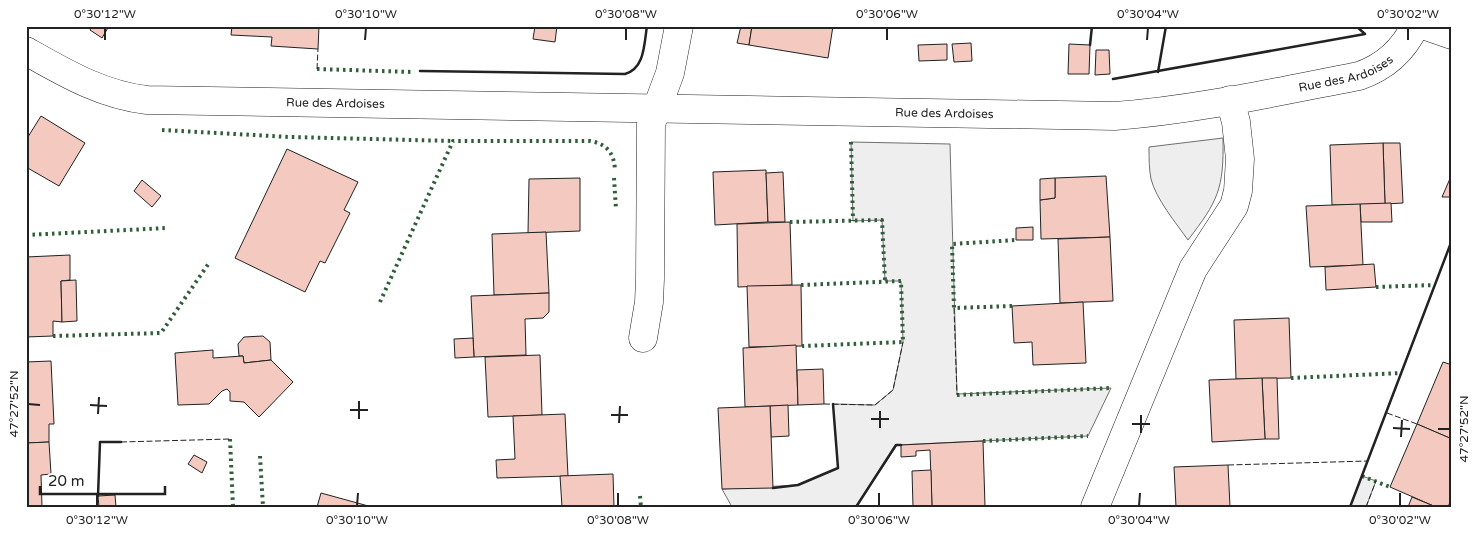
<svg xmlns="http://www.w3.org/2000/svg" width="1478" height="533" font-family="'Varela Round',sans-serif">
<rect width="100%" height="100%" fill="#fff"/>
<!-- green -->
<g fill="#eee" stroke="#6f6f6f">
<path d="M 1223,138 C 1224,189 1218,201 1188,240 C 1176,223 1156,199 1151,179 C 1149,169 1149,158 1149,147 Z"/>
<polygon points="851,142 950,144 957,394 1111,388 1088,436 897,445 856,507 732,507 722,489 798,485 838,468 833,404 875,405 893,390 903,342 901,281 885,281 882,220 853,221"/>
<polygon points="1362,476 1376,481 1366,507 1350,507"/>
</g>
<!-- building -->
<g fill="#f3c9c0" stroke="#222">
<polygon points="92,26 109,26 102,38 90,30"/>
<polygon points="232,26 319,26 318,49 271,46 272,37 231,35"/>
<polygon points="535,26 557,26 555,42 533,39"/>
<polygon points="741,26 752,26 749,45 737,43"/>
<polygon points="752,26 833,26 828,58 749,45"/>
<polygon points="971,43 972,61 954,62 952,44"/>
<polygon points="947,44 947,60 919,61 918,45"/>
<polygon points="1069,44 1090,45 1089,74 1068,74"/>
<polygon points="1096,50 1109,50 1110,74 1095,75"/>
<polygon points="41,116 85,143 59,186 26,167 26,140"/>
<polygon points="1383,143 1400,143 1403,203 1385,204"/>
<polygon points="1383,143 1385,204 1332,205 1330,145"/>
<polygon points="287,149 358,182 344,210 350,213 325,263 320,261 305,292 235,258"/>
<polygon points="766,170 768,222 715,225 713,172"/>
<polygon points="783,172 785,222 768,222 766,173"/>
<polygon points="1452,174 1452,197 1442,197"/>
<polygon points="1106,176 1110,237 1041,239 1040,200 1055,198 1055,178"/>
<polygon points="580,178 580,231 528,233 529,179"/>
<polygon points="1055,178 1055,198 1040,200 1040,179"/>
<polygon points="142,180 161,196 152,207 134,191"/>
<polygon points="1391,203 1392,222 1361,222 1360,204"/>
<polygon points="1360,204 1363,265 1310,267 1306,206"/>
<polygon points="790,222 792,285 738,287 737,224"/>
<polygon points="1033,227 1033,240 1016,240 1016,228"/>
<polygon points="546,232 549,293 494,295 492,234"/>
<polygon points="1110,237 1113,301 1060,303 1058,239"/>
<polygon points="70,255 70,280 61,281 62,322 53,321 53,336 26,337 26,257"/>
<polygon points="1374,264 1376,287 1326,290 1325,267"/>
<polygon points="76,280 77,321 62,322 61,281"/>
<polygon points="801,285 802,346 749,347 747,286"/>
<polygon points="549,293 549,312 543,318 525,319 526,355 474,357 471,296"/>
<polygon points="1083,302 1086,363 1033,365 1032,342 1014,343 1012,306"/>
<polygon points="1289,318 1291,378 1236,379 1234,320"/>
<polygon points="263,336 270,342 271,360 244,363 243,356 239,356 238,344 244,337"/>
<polygon points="473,338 474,357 455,358 454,339"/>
<polygon points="796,345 798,405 745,407 743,348"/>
<polygon points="213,350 213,358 243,356 244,363 271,360 293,382 259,417 244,402 230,401 230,392 227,389 222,391 209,404 178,405 175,353"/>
<polygon points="540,355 542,415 488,417 485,357"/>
<polygon points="51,361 54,424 49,424 49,442 26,443 26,362"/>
<polygon points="1443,362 1452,365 1452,439 1417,424"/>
<polygon points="823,369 824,404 798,405 797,370"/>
<polygon points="1262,378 1277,378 1279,439 1265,439"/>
<polygon points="1262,378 1265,439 1212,442 1209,380"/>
<polygon points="788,405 789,436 771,437 770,406"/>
<polygon points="770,406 773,488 722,489 718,408"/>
<polygon points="565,414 568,476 497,478 496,460 515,459 513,416"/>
<polygon points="1417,424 1452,439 1452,497 1448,507 1436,507 1390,487"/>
<polygon points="983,441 985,506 932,507 930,450 916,451 916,456 901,457 901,445"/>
<polygon points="49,442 51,474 41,475 42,507 26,507 26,443"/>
<polygon points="194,455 207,462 202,473 188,464"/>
<polygon points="1228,465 1230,507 1176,507 1174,467"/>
<polygon points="931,470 932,507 913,507 912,471"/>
<polygon points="613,474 614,507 562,507 560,476"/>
<polygon points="321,493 372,507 317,507"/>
<polygon points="115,495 116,507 99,507 98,496"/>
<polygon points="1412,497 1436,507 1408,507"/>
</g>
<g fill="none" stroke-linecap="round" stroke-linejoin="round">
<!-- street casing -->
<g stroke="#222" stroke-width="29">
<g id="street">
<polyline points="1426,26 1452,35"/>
<path id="s1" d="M 26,51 C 65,73 102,95 147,100 L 1115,116 C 1196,110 1280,91 1359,76 C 1385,67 1403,51 1415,26"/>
<polyline points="643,338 649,302 650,279 651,124 670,73 679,26"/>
<polyline points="1095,507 1193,269 1234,206 1238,191 1240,159 1236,122 1230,100"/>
</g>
</g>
<!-- street -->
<use href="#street" stroke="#fff" stroke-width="28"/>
<!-- hedge -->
<g stroke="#2f5e38" stroke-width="4" stroke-dasharray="2.5 4" stroke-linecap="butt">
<polyline points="317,69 412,72"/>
<polyline points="162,130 290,137 453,141"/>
<polyline points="851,142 853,221"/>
<polyline points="614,178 616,209"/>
<polyline points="790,222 882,220 885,281"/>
<polyline points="26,235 167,228"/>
<polyline points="801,285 901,281 903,342 802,346"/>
<polyline points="1376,287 1435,285"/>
<path d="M 380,302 L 453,141 L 590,141 C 607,144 614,153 615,170"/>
<polyline points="1012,306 954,308 952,244 1016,240"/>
<polyline points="53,336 161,333 209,263"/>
<polyline points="1291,378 1402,373"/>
<polyline points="957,395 1111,388"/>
<polyline points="230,439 233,507"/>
<polyline points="983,441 1088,436"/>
<polyline points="260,456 263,507"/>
<polyline points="1362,476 1390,487"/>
<polyline points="640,496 641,507"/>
</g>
<!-- fence -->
<g stroke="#222" stroke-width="1" stroke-dasharray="6 2.5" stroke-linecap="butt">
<polyline points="317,69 318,49"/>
<polyline points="954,308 957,395"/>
<polyline points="824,404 875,405 893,390 903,342"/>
<polyline points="1387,413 1417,424"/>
<polyline points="121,442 230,439"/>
<polyline points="1228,465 1368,461"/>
<polyline points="1366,507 1376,481"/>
</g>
<!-- wall -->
<g stroke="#222" stroke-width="2.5">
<polyline points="1090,45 1092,26"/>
<path d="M 420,71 L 625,74 C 645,68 644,44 647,26"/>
<polyline points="1158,72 1166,26"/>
<polyline points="1113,79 1365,34 1356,26"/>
<polyline points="773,488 798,485 838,468 833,404"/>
<polyline points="98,496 100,442 121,442"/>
<polyline points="856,507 896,445 901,445"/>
<polyline points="1350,507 1452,240"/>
</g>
</g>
<!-- ticks -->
<path fill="none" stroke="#222" stroke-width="2" d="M 105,40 L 105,28M 365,40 L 366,28M 626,40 L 626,28M 887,40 L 887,28M 1147,40 L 1148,28M 1408,40 L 1408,28M 28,404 L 40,405M 90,405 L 107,406M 350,410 L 368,410M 98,414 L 99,397M 611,415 L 628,415M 359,419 L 359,401M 871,419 L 889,419M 619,423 L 620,406M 1132,424 L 1150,424M 880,428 L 880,411M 1393,428 L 1410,429M 1438,429 L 1450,429M 1141,433 L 1141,415M 1401,437 L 1402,420M 97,506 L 97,493M 357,506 L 358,493M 618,506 L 618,493M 879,506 L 879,493M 1139,506 L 1140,493M 1400,506 L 1400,493"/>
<g text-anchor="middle" stroke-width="4" stroke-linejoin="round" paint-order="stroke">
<!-- street labels -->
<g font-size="12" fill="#222" stroke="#fff">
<text dy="4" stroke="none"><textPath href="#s1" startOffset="1335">Rue des Ardoises</textPath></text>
<text dy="4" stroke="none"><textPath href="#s1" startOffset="320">Rue des Ardoises</textPath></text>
<text dy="4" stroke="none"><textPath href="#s1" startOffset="929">Rue des Ardoises</textPath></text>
</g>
</g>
<!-- border -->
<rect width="1478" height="533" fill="none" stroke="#ffffff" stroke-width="55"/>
<!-- scale -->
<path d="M40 486v8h125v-8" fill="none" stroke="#222222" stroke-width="2.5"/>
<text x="48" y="486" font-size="15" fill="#222222" stroke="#ffffff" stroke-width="4" paint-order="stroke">20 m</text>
<rect x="28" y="28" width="1422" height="478" fill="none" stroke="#222" stroke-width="2"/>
<g font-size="12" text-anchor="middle" fill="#222">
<text x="105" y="18">0°30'12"W</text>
<text x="366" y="18">0°30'10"W</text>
<text x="626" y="18">0°30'08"W</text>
<text x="887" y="18">0°30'06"W</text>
<text x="1148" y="18">0°30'04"W</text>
<text x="1408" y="18">0°30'02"W</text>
<text transform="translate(14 404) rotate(-90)" y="4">47°27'52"N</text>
<text transform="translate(1464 429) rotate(-90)" y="4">47°27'52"N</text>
<text x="97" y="524">0°30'12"W</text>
<text x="357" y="524">0°30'10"W</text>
<text x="618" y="524">0°30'08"W</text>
<text x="879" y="524">0°30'06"W</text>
<text x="1139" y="524">0°30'04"W</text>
<text x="1400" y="524">0°30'02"W</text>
</g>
</svg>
